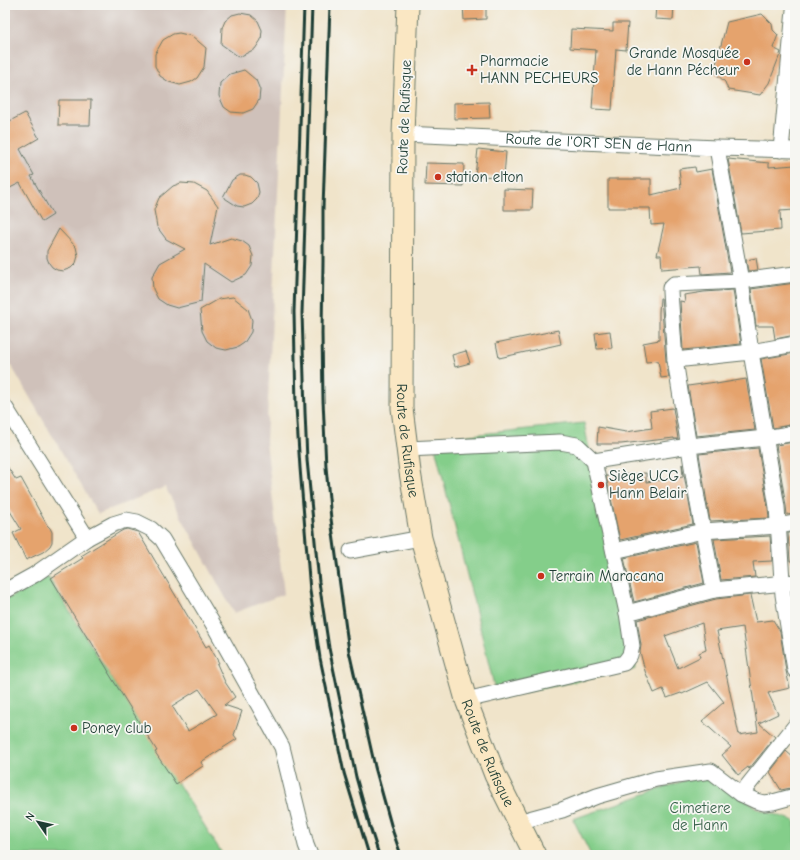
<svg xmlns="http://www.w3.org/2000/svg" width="800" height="860" font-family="'Comic Neue',sans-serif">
<rect width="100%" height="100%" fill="#f6f6f2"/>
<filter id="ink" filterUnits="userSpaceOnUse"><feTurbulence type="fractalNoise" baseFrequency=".025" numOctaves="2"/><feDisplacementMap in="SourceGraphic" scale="8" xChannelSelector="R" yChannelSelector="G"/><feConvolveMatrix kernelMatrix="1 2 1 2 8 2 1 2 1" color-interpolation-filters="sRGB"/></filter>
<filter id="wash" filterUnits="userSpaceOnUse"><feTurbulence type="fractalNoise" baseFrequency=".012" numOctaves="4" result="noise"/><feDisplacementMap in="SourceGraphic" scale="16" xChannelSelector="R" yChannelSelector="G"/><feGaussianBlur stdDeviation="0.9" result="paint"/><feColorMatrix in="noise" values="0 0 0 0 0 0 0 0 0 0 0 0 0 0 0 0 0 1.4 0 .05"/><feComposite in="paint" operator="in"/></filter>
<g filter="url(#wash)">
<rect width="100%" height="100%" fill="#f0e4ca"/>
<!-- industrial -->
<polygon fill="#cfc1ba" points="5,5 287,5 266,442 284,594 234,613 165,487 98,514 5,355"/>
<!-- green -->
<g fill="#84ce8a" stroke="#52865f">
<polygon points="584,423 608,546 636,669 497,698 475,607 433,439"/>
<polygon points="48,577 223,855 5,855 5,600"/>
<polygon points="706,773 758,809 795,821 795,855 591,855 573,819"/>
</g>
<g id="blocks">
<!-- building -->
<g fill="#e5a36d" fill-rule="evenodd">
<polygon points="463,5 486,5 486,19 464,20"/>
<polygon points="656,5 674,5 673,20 655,19"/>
<polygon points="240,13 251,15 258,21 262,30 261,40 255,49 239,57 221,44 222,28 225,21 232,15"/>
<polygon points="762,14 772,24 773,30 778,35 773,48 781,52 769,83 760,95 728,90 725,82 714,72 727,22"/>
<polygon points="613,23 628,23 626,50 616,49 612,110 592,109 596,50 570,48 571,29 613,31"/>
<polygon points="179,33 192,36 206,48 204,67 197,78 191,82 180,85 169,82 160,76 155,66 155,54 163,40 173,34"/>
<polygon points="244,70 256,80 260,90 259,100 253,109 243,113 231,112 224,107 219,96 220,83 230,74"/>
<polygon points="59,100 91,100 90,125 58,125"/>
<polygon points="489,102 490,118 454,119 454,103"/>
<polygon points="25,113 39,138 20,149 34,175 31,176 53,215 42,222 20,183 10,188 5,179 5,122 6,123"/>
<polygon points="478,149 506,152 504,177 475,176"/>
<polygon points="728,159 769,163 769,167 795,165 795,210 780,211 781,230 741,233"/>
<polygon points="426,163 464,164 463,186 425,185"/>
<polygon points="695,167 696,172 712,169 730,272 702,274 701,266 662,269 661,255 657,255 664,224 651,225 650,208 608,208 608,179 651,179 651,195 681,188 679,169"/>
<polygon points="240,175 245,175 251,177 257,183 259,192 257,199 252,204 244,207 237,206 223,197 232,180"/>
<polygon points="181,183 194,184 207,191 218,206 210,245 231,238 242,241 249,246 253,256 252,266 246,275 231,282 204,264 201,302 177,308 167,305 158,299 153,289 152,277 160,263 185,249 166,239 157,227 154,210 159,198 173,186"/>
<polygon points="504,189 533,190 532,210 504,210"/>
<polygon points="59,229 76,247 78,256 76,263 71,268 63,271 57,270 52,267 49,263 47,258 47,251"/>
<polygon points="756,258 758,270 748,271 746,260"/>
<polygon points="795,283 795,335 775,339 773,326 756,326 751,289"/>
<polygon points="733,290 741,344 683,350 680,301 685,302 684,295 704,292"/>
<polygon points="233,297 248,309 252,320 251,332 244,343 238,347 226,350 216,348 207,341 202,331 200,310 219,299"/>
<polygon points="660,298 661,298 666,361 669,377 661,378 658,361 646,362 643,343 659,340 659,312"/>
<polygon points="558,330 561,344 499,358 496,343"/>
<polygon points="610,331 612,348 597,349 595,333"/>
<polygon points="466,351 470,363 455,367 452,355"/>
<polygon points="795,353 795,424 773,428 761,359"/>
<polygon points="746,379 755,430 696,436 688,386 716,382 716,384"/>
<polygon points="673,408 678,439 674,439 674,438 621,444 597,444 598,427 626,432 652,428 650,411"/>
<polygon points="794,442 795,454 795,470 791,471 795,503 795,514 787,515 786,506 776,445"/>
<polygon points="758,448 768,508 769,518 710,521 699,454"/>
<polygon points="5,463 16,480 21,478 47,525 50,528 52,532 52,542 50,546 43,552 26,560 13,533 21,529 5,503"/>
<polygon points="682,464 693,524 620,540 606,476 646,473 646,482 683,477"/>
<path d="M 127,529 L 134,531 L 138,532 L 206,647 L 209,645 L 219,663 L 217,664 L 225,682 L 235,697 L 224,705 L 242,711 L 234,735 L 237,739 L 201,762 L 203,766 L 176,784 L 155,752 L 157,751 L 108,672 L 109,672 L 89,638 L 88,639 L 51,578 L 83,558 L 81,556 L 123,530 ZM 199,689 L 217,714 L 188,731 L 172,706 Z"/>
<polygon points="795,532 795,561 790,561 788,533"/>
<polygon points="770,536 772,561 753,562 755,577 721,580 714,539"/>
<polygon points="696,542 704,583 634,602 624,558"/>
<path d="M 750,595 L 756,622 L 773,620 L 780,631 L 786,671 L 790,688 L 768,693 L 778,714 L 759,723 L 775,737 L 749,769 L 748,767 L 738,775 L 722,755 L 731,747 L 702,721 L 724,702 L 708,682 L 682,694 L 681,693 L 667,698 L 663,689 L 654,693 L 645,671 L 640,652 L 641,645 L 637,620 L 716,599 ZM 702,623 L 706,650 L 699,653 L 700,657 L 678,668 L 665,636 ZM 743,627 L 758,732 L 739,735 L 717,631 Z"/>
<polygon points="786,751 795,759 795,787 781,790 770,772"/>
</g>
</g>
</g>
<g filter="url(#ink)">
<use href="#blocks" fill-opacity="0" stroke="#687768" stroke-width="1"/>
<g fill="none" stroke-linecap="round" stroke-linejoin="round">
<!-- minor casing -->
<g stroke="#687768" stroke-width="17">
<g id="minor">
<path id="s1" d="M 403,134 L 717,148 L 795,150"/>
<polyline points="717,148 741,281 751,352 777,507 783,595 795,670"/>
<polyline points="781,150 794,10"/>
<polyline points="675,360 751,352 795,344"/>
<polyline points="5,407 87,538"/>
<polyline points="407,449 560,442 577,445 594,461 627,613 632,646 630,655 624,663 466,700"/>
<polyline points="594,461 689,446 765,438 795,433"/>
<polyline points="351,551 421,538"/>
<polyline points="614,551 703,531 778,526 795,523"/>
<polyline points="714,590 697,498 675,360 670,292 670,288 674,284 741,281 795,274"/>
<polyline points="5,591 34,575 87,538 113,524 126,520 137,522 151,529 162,539 216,629 282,747 306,845 310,855"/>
<polyline points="627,613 714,590 795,582"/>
<polyline points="741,794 795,726"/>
<polyline points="518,822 562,810 597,796 656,779 711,771 741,794 756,801 764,803 773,802 795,796"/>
</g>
</g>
<!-- secondary casing -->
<g stroke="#687768" stroke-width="23">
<g id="secondary">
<path id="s2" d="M 408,5 L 403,134 L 402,408 L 410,472 L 421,538 L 466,700 L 495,775 L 535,855"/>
</g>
</g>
<!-- minor -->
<use href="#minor" stroke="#fff" stroke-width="15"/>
<!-- secondary -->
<use href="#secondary" stroke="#fae7c3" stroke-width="21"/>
<!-- rail -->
<g stroke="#1f3d34" stroke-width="3">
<polyline points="304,5 294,312 296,407 300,468 310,591 320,658 344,773 369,855"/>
<polyline points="312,5 302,313 305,412 307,460 319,582 329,648 356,777 370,827 379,855"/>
<polyline points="330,5 323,208 323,262 322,333 323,400 326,467 331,519 349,651 375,767 393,832 401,855"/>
</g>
</g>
</g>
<!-- markers -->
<g fill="#c8321e" stroke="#f6f6f2" stroke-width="1.5">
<circle cx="747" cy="62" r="4"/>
<path d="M470 64h4v4h4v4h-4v4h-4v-4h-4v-4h4z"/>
<circle cx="438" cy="177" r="4"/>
<circle cx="601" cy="485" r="4"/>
<circle cx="541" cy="576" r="4"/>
<circle cx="74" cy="728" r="4"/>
</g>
<g text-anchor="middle" stroke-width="3.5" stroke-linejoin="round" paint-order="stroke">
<!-- poi labels -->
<g font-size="15" fill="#1f3d34" stroke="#f6f6f2" text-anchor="start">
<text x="739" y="58" text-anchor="end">Grande Mosquée<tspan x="739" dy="17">de Hann Pécheur</tspan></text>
<text x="480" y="66">Pharmacie<tspan x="480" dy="17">HANN PECHEURS</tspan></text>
<text x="446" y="182">station elton</text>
<text x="609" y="481">Siège UCG<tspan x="609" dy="17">Hann Belair</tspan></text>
<text x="549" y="581">Terrain Maracana</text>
<text x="82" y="733">Poney club</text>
</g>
<!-- street labels -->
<g font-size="15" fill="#1f3d34" stroke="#f6f6f2">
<text transform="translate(404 117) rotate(-88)" y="5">Route de Rufisque</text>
<text dy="5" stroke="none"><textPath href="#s1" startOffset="196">Route de l'ORT SEN de Hann</textPath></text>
<text dy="5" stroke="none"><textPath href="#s2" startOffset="436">Route de Rufisque</textPath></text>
<text dy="5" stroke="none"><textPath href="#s2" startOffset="760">Route de Rufisque</textPath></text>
</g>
<!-- park labels -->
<g font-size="15" fill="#38614a" stroke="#f6f6f2">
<text x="700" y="813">Cimetiere<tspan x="700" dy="17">de Hann</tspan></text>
</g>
</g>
<!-- margin -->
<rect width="800" height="860" fill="none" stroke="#f6f6f2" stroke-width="20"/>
<!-- north arrow -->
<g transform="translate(38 822) rotate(304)" stroke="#f6f6f2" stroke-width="3" paint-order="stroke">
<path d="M0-3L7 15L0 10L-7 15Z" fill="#1f3d34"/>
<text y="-6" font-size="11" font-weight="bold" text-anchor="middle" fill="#1f3d34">N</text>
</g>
</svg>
